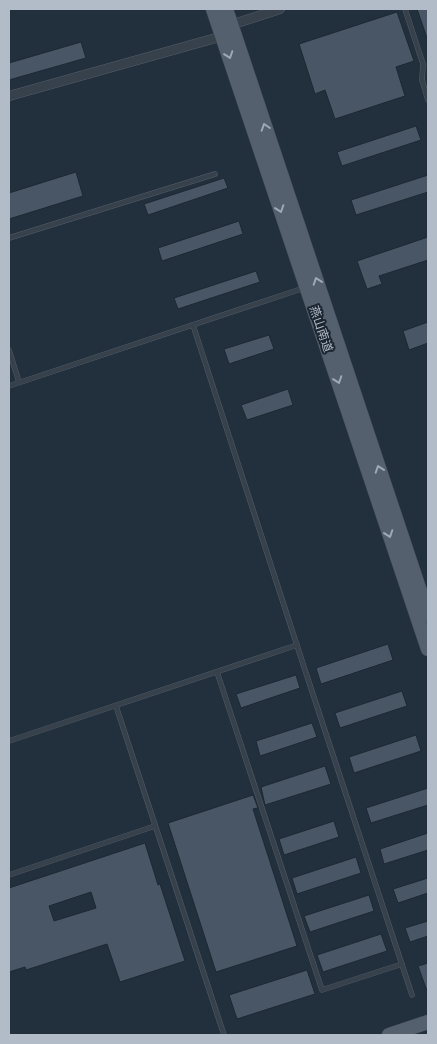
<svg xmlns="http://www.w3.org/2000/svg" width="437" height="1044" font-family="Mulish,'Noto Sans SC',sans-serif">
<rect width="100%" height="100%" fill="#222f3c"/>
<!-- building -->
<g fill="#485665" stroke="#1d2833" fill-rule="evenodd">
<polygon points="417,9 428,9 428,38 427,38"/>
<polygon points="397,12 414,61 396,67 405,96 335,119 325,90 315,94 299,44"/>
<polygon points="81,42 86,58 9,80 9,63"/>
<polygon points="416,126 421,140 342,166 337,152"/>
<polygon points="76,172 83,196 9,219 9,193"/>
<polygon points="428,175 428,192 356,215 351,200"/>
<polygon points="224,178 228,188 148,215 144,204"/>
<polygon points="239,221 243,234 162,261 158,248"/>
<polygon points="428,237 428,260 379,276 382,284 367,289 357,261"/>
<polygon points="256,271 260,282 178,309 174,298"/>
<polygon points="428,322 428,343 409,350 403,331"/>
<polygon points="269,335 274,349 229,364 224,349"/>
<polygon points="288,389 293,405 247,420 241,405"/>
<polygon points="388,644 393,660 321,684 316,668"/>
<polygon points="296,675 300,688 241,708 236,694"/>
<polygon points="402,691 407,706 340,728 335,713"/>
<polygon points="312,723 317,737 260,756 256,741"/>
<polygon points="416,735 421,751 354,773 349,757"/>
<polygon points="325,766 331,784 265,805 261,787"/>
<polygon points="428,788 428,805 371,823 366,808"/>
<polygon points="253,795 258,808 253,809 297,946 216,972 168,823"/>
<polygon points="334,821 339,837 284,855 279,839"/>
<polygon points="428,833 428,850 384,864 380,849"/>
<path d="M 145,843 L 158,885 L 160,884 L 185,961 L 120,982 L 107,944 L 26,970 L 25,967 L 9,972 L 9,888 ZM 91,892 L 96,908 L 54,921 L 49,906 Z"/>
<polygon points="356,857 361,873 297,894 292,878"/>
<polygon points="428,878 428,893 398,903 393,889"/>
<polygon points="369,895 374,911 310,932 304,916"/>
<polygon points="428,921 428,936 410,942 405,928"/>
<polygon points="381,934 387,951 323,972 317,955"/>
<polygon points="428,963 428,991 427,991 418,966"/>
<polygon points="307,970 315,994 237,1019 229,995"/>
</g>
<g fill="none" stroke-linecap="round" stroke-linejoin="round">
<!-- lane casing -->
<g stroke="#545e6a" stroke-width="5.5">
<g id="lane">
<polyline points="405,9 423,64 422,80 428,100"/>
<polyline points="9,238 215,174"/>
<polyline points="193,325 304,667 412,995"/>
<polyline points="9,350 19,382"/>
<polyline points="9,386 304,288"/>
<polyline points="217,672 322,990 402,964"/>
<polyline points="116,706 224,1035"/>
<polyline points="9,741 297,645"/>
<polyline points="9,875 155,826"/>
</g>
</g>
<!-- street casing -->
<g stroke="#545e6a" stroke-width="10">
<g id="street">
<polyline points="231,25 280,9"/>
<polyline points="9,96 223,36"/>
</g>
</g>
<!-- primary casing -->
<g stroke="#3f4a55" stroke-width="15">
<g id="primary">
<polyline points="213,9 428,649"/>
<polyline points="226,9 428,615"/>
<polyline points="389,1035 428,1022"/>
</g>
</g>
<!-- lane -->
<use href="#lane" stroke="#36414c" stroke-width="4.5"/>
<!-- street -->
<use href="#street" stroke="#36414c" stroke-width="9"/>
<!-- primary -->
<use href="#primary" stroke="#54606d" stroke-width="14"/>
</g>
<!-- one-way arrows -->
<defs><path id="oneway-chevron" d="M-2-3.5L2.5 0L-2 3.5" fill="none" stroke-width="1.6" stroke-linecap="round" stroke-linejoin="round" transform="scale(1.25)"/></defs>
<g stroke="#9fa9b6">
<use href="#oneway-chevron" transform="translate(229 55) rotate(71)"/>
<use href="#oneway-chevron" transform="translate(265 127) rotate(-108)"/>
<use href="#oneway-chevron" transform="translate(280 209) rotate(71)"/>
<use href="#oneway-chevron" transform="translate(317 281) rotate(-109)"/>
<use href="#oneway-chevron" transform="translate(338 380) rotate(71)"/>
<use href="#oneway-chevron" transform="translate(379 469) rotate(-109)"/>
<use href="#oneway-chevron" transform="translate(389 534) rotate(71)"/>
</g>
<g text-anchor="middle" stroke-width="4" stroke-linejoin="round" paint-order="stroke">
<!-- street labels -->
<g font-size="12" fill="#b2bbc8" stroke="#1b2631">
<text transform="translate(321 329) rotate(71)" y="4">燕山南道</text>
</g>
</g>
<!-- border -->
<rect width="437" height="1044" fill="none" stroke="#b2bbc8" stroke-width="20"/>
</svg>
